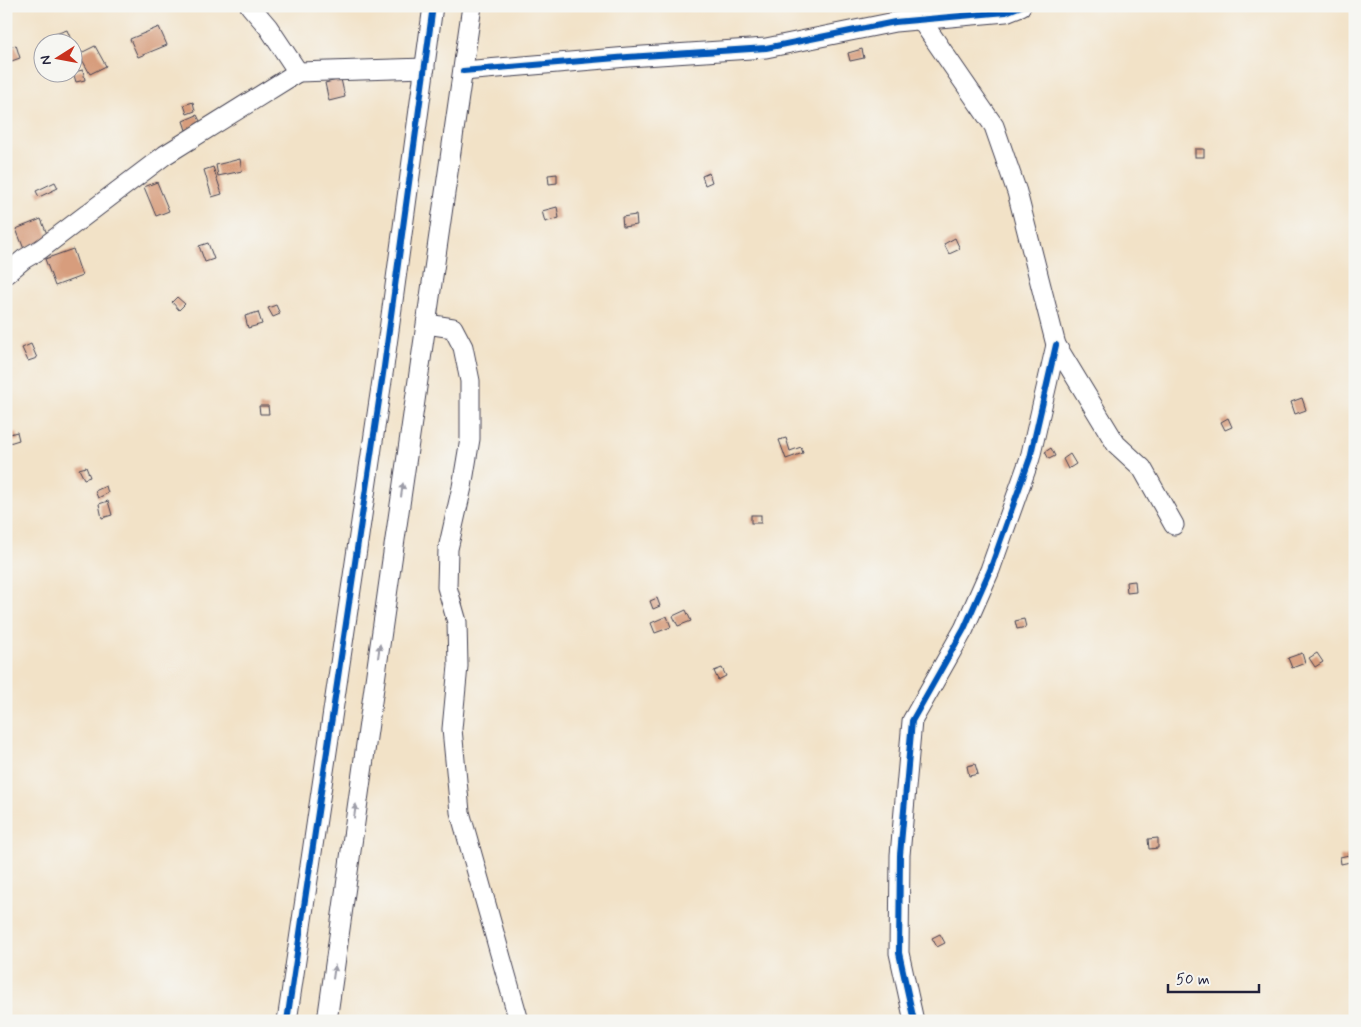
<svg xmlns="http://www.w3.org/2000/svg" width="1361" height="1027" font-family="Mynerve,sans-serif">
<rect width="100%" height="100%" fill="#f6f6f2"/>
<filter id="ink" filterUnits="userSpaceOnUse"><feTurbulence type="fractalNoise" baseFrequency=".02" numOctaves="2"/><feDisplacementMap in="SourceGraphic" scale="10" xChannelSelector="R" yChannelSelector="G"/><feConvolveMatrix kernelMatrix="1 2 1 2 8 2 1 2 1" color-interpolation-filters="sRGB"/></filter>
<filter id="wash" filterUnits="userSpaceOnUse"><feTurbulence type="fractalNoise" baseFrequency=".0096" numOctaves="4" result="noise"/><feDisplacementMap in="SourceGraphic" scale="20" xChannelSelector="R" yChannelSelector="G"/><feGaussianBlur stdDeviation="1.12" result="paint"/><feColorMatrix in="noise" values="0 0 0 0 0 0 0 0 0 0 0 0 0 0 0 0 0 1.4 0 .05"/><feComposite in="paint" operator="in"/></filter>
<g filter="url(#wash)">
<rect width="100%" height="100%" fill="#f2e2c7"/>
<g id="blocks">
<!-- building -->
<g fill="#d79d7d">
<polygon points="159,27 167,45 138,57 130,39"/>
<polygon points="67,30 72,42 56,42 53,35"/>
<polygon points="16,45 20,58 6,63 6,48"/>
<polygon points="95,46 106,66 90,74 79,54"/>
<polygon points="862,49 864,58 850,61 848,53"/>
<polygon points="83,70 85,80 76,82 73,72"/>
<polygon points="341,79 345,97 329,101 325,83"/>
<polygon points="193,102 195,111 187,114 184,105"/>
<polygon points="197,115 201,123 186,130 183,121"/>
<rect x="1195" y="149" width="9" height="8"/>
<polygon points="240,159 242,171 218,176 216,165"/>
<polygon points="213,167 222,194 212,197 204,170"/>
<polygon points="709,173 712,182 705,185 702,176"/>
<polygon points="557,174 557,183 549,184 548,175"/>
<polygon points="55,182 58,188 39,197 36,191"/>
<polygon points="157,182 169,211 156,216 144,187"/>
<polygon points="557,207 559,218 545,222 542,211"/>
<polygon points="636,215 637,225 623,227 622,217"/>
<polygon points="41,219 49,239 24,249 16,229"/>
<polygon points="955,238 960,249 949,254 944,244"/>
<polygon points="208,243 214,259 205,262 199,246"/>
<polygon points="73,249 82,276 55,286 45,259"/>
<polygon points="177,297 185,304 179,310 172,302"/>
<polygon points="276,305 280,314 273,317 268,308"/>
<polygon points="258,312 262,324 248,328 245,316"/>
<polygon points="31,344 37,358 28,361 22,348"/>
<polygon points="1302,398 1306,410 1295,414 1291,402"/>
<polygon points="259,406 268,406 269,414 260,414"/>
<polygon points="1228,418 1232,427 1225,430 1221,422"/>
<polygon points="17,432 19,440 6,444 6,435"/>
<polygon points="786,438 790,451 801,447 803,453 786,459 779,440"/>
<polygon points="1051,448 1055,456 1049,459 1045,452"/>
<polygon points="1070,454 1076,464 1068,469 1063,459"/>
<polygon points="86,467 90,477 84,479 79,469"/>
<polygon points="106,486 108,493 98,498 95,491"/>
<polygon points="108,501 112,515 102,518 99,504"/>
<rect x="751" y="515" width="10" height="8"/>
<polygon points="1135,581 1136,592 1127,593 1126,582"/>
<polygon points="657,598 660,606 653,609 650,601"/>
<polygon points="686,610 691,621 678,626 673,616"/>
<polygon points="667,616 671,627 655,633 651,623"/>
<polygon points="1024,619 1026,627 1017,629 1015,621"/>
<polygon points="1302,653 1305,663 1292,668 1288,658"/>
<polygon points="1317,653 1323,662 1315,667 1309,658"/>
<polygon points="722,668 726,676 718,680 714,671"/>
<polygon points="975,764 978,774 969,776 967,766"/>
<polygon points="1158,838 1158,848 1149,849 1148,839"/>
<polygon points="1349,855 1350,862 1341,864 1340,857"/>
<polygon points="940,934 945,943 937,947 932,938"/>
</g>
</g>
</g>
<g filter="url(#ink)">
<use href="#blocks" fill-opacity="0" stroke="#413f50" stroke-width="1"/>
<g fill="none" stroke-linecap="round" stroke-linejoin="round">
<!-- minor casing -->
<g stroke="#413f50" stroke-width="21">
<g id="minor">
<polyline points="250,6 268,27 298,72 425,68"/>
<polyline points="921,20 994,126 1017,192 1056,345 1116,444 1142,468 1174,525"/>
<polyline points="463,71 628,57 766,48 895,22 1006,12 1021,6"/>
<polyline points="6,274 24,259 41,249 165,155 298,72"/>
<polyline points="427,324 453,328 463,347 470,381 470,439 462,487 448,549 447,587 457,622 458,666 452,729 460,812 519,1021"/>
<polyline points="287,1021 384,367 433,6"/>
<path d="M 327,1021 C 373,682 424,345 472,6"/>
<polyline points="914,1021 899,953 900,855 912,721 964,629 990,570 1030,458 1056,345"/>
</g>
</g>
<!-- minor -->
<use href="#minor" stroke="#fff" stroke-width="19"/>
<!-- cycleway casing -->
<g stroke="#f6f6f2" stroke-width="9">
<g id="cycleway">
<polyline points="463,71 628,57 766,48 895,22 1006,12 1021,6"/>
<polyline points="287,1021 384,367 433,6"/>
<polyline points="914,1021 899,953 900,855 912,721 964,629 990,570 1030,458 1056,345"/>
</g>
</g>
<!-- cycleway -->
<use href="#cycleway" stroke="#0057b8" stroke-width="6"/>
</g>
<!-- one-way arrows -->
<defs><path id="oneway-solid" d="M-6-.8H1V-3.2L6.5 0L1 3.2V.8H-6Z" transform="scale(1.25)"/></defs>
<g fill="#9c9ca7">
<use href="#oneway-solid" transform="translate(402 490) rotate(-82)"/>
<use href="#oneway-solid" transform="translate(379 651) rotate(-82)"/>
<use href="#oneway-solid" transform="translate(355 811) rotate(-82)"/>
<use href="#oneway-solid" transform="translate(334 972) rotate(-82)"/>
</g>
</g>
<!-- margin -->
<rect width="1361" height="1027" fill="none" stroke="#f6f6f2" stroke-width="25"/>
<!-- north arrow -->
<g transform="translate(58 58) rotate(259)"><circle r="24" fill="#f6f6f2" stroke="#a1a1a9"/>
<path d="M0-4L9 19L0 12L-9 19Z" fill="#c8321e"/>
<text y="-8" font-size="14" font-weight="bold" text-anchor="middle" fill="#22223b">N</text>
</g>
<!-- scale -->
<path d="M1168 984v8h91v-8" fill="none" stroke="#22223b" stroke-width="2.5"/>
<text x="1176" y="984" font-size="15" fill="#22223b" stroke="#f6f6f2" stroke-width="4" paint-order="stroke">50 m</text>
</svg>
